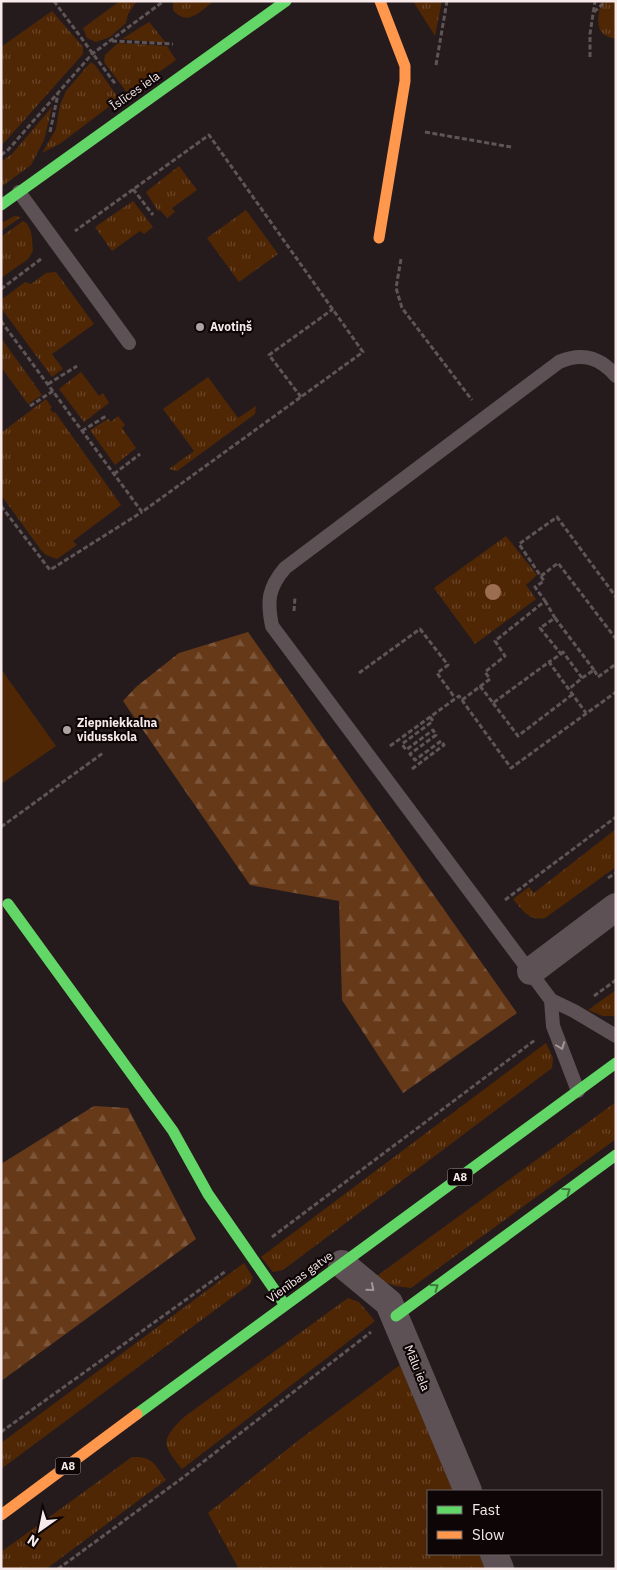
<svg xmlns="http://www.w3.org/2000/svg" width="617" height="1570" font-family="'IBM Plex Sans',sans-serif">
<defs>
<pattern id="grass-tufts" width="24" height="20" patternUnits="userSpaceOnUse" patternTransform="scale(1.25)"><rect width="24" height="20" fill="#502705"/><path d="M3 7l-1-3M5 7V3M7 7l1-3M15 17l-1-3M17 17v-4M19 17l1-3" fill="none" stroke="#6a462a"/></pattern>
<pattern id="forest-firs" width="22" height="20" patternUnits="userSpaceOnUse" patternTransform="scale(1.25)"><rect width="22" height="20" fill="#663918"/><path d="M5 1l3.5 6h-7zM16 11l3.5 6h-7z" fill="#7d563a"/></pattern>
</defs>
<rect width="100%" height="100%" fill="#261b1c"/>
<!-- grass -->
<g fill="url(#grass-tufts)">
<polygon points="120,1 137,1 128,14 126,23 110,37 96,42 87,38 83,28"/>
<path d="M 175,1 L 214,1 C 199,12 188,27 173,10 L 173,3 Z"/>
<polygon points="413,1 442,1 435,36"/>
<path d="M 601,1 L 616,1 L 616,39 C 593,35 598,19 601,1 Z"/>
<polygon points="52,11 83,47 83,54 1,146 1,47"/>
<polygon points="149,22 166,43 122,39"/>
<polygon points="118,43 167,46 176,60 128,94 104,62 105,55"/>
<polygon points="91,62 95,65 119,99 61,143 42,153 56,129 60,105 66,91"/>
<polygon points="52,107 44,140 31,165 1,187 1,162 12,154"/>
<polygon points="179,166 197,190 172,208 175,212 167,218 160,210 158,211 146,192"/>
<polygon points="133,201 153,227 144,234 140,231 112,251 95,227"/>
<polygon points="246,210 278,254 239,282 207,238"/>
<polygon points="15,216 21,217 1,231 1,223"/>
<path d="M 23,221 C 33,226 32,241 33,251 L 28,259 L 1,278 L 1,237 Z"/>
<polygon points="56,272 94,324 52,354 63,369 52,377 1,308 1,300 25,282 31,284 46,273"/>
<polygon points="1,338 42,395 28,404 1,367"/>
<polygon points="81,372 99,396 103,393 109,403 84,422 59,389"/>
<polygon points="208,377 238,418 256,406 255,414 177,471 169,469 194,451 163,409"/>
<polygon points="46,399 52,408 50,409 53,413 55,412 121,505 73,541 77,545 57,559 46,555 41,550 1,495 1,433"/>
<polygon points="118,416 125,425 122,428 136,448 115,465 90,430 108,419 111,422"/>
<polygon points="506,536 537,575 526,585 536,599 475,644 434,588"/>
<path d="M 616,829 L 616,867 L 545,918 C 529,921 523,911 513,899 L 529,887 L 534,893 Z"/>
<polygon points="616,990 616,1016 603,1016 588,1010"/>
<polygon points="546,1043 553,1058 552,1068 283,1270 273,1272 261,1257"/>
<polygon points="616,1102 616,1139 411,1288 395,1286 374,1278"/>
<polygon points="244,1263 253,1278 250,1284 1,1469 1,1443"/>
<path d="M 348,1298 L 359,1302 L 375,1321 L 182,1469 C 162,1444 160,1441 184,1417 Z"/>
<polygon points="400,1365 453,1491 428,1491 428,1554 479,1554 485,1569 239,1569 208,1513 299,1440"/>
<path d="M 132,1457 C 153,1456 155,1465 166,1480 L 46,1569 L 1,1569 L 1,1552 Z"/>
</g>
<!-- forest -->
<g fill="url(#forest-firs)">
<polygon points="248,632 517,1013 403,1093 342,1000 339,901 250,885 123,701 136,687 179,653"/>
<polygon points="94,1106 128,1108 196,1239 1,1381 1,1164"/>
</g>
<!-- pitch -->
<polygon fill="#502705" points="1,669 56,746 1,784"/>
<g fill="none" stroke-linecap="round" stroke-linejoin="round">
<!-- path -->
<g stroke="#5e5557" stroke-width="3" stroke-dasharray="5 2.5" stroke-linecap="butt">
<polyline points="54,1 116,85"/>
<polyline points="594,12 606,1"/>
<polyline points="112,41 173,44"/>
<polyline points="590,57 590,34 595,1"/>
<polyline points="436,65 447,1"/>
<polyline points="50,132 58,94"/>
<polyline points="425,132 511,147"/>
<polyline points="1,155 8,150 92,54 164,1"/>
<polyline points="133,189 153,215"/>
<polyline points="401,259 396,288 402,308 472,400"/>
<polyline points="1,289 41,259"/>
<polyline points="1,321 142,512 363,352 209,135 75,231"/>
<polyline points="48,384 77,366"/>
<polyline points="301,397 269,355 333,309"/>
<polyline points="30,406 53,391"/>
<polyline points="82,431 106,416"/>
<polyline points="114,474 140,454"/>
<polyline points="1,506 50,570 142,512"/>
<polyline points="541,576 558,563 616,639"/>
<polyline points="545,601 555,618 540,628 561,654 549,662"/>
<polyline points="294,611 295,597"/>
<polyline points="555,618 594,670"/>
<polyline points="561,654 563,652 582,678 569,689"/>
<polyline points="359,673 420,629 448,665 437,673 455,698"/>
<polyline points="582,678 594,670 598,677 616,664"/>
<polyline points="480,686 493,703 549,662 586,713"/>
<polyline points="462,700 490,679 485,672 505,656 495,641 545,601 535,587 544,581 519,544 557,517 616,597"/>
<polyline points="493,703 518,736 573,694"/>
<polyline points="390,746 459,696 511,768 616,692"/>
<polyline points="412,769 444,745 441,741 415,760 410,754 436,735 433,730 406,750 402,744 433,721 430,717"/>
<polyline points="1,827 103,753"/>
<polyline points="608,878 616,873"/>
<polyline points="505,900 616,817"/>
<polyline points="594,996 616,980"/>
<polyline points="272,1237 535,1040"/>
<polyline points="1,1432 226,1271"/>
<polyline points="58,1569 181,1479 371,1332"/>
</g>
<!-- lane -->
<g stroke="#5d5155" stroke-width="14">
<polyline points="19,192 129,343"/>
<path d="M 616,376 C 600,357 582,352 559,362 L 285,568 C 268,588 267,601 272,626 L 551,1000 L 574,1011 L 616,1036"/>
<polyline points="551,1000 553,1026 578,1091"/>
</g>
<!-- street -->
<g stroke="#5d5155" stroke-width="28">
<polyline points="531,971 616,907"/>
<polyline points="342,1264 389,1303 468,1491"/>
<polyline points="494,1554 500,1569"/>
</g>
<!-- fast -->
<g stroke="#63d668" stroke-width="11">
<polyline points="1,205 286,1"/>
<polyline points="8,904 173,1131 208,1194 285,1305"/>
<polyline points="396,1316 616,1155"/>
<polyline points="137,1414 616,1063"/>
</g>
<!-- slow -->
<g stroke="#ff974d" stroke-width="11">
<polyline points="379,238 405,81 405,66 380,1"/>
<polyline points="1,1515 137,1414"/>
</g>
</g>
<!-- trees -->
<circle fill="#9b6d51" cx="493" cy="592" r="8"/>
<!-- one-way arrows -->
<defs><path id="oneway-chevron" d="M-2-3.5L2.5 0L-2 3.5" fill="none" stroke-width="1.6" stroke-linecap="round" stroke-linejoin="round" transform="scale(1.25)"/></defs>
<g stroke="#a39698">
<use href="#oneway-chevron" transform="translate(561 1046) rotate(69)"/>
<use href="#oneway-chevron" transform="translate(371 1288) rotate(40)"/>
</g>
<g stroke="#3c783c">
<use href="#oneway-chevron" transform="translate(567 1191) rotate(-36)"/>
<use href="#oneway-chevron" transform="translate(435 1287) rotate(-36)"/>
</g>
<!-- markers -->
<g fill="#aea2a2" stroke="#0d0506" stroke-width="2">
<circle cx="200" cy="327" r="5"/>
<circle cx="67" cy="730" r="5"/>
</g>
<g text-anchor="middle" stroke-width="4.5" stroke-linejoin="round" paint-order="stroke">
<!-- shield labels -->
<g fill="#0d0506" stroke="#b2a5a6" stroke-width="1">
<rect x="447.5" y="1168.5" width="25" height="17" rx="4"/>
<rect x="55.5" y="1457.5" width="25" height="17" rx="4"/>
</g>
<g font-size="11" font-weight="bold" fill="#f8eaea">
<text x="460" y="1181">A8</text>
<text x="68" y="1470">A8</text>
</g>
<!-- street labels -->
<g font-size="12" fill="#f8eaea" stroke="#0d0506">
<text transform="translate(135 91) rotate(-35)" y="4">Īslīces iela</text>
<text transform="translate(300 1277) rotate(-36)" y="4">Vienības gatve</text>
<text transform="translate(417 1368) rotate(68)" y="4">Mālu iela</text>
</g>
<!-- poi labels -->
<g font-size="12" font-weight="bold" fill="#f8eaea" stroke="#0d0506" text-anchor="start">
<text x="210" y="331">Avotiņš</text>
<text x="77" y="727">Ziepniekkalna<tspan x="77" dy="14">vidusskola</tspan></text>
</g>
</g>
<!-- border -->
<rect width="617" height="1570" fill="none" stroke="#f8eaea" stroke-width="5"/>
<!-- legend -->
<rect x="427" y="1490" width="175" height="65" fill="#0d0506" stroke="#6b6161"/>
<rect x="437" y="1506" width="25" height="8" fill="#63d668" stroke="#6b6161"/>
<text x="472" y="1515" font-size="15" fill="#f8eaea">Fast</text>
<rect x="437" y="1531" width="25" height="8" fill="#ff974d" stroke="#6b6161"/>
<text x="472" y="1540" font-size="15" fill="#f8eaea">Slow</text>
<!-- north arrow -->
<g transform="translate(40 1530) rotate(213)" stroke="#0d0506" stroke-width="4" paint-order="stroke">
<path d="M0-4L9 19L0 12L-9 19Z" fill="#f8eaea"/>
<text y="-8" font-size="14" font-weight="bold" text-anchor="middle" fill="#f8eaea">N</text>
</g>
</svg>
